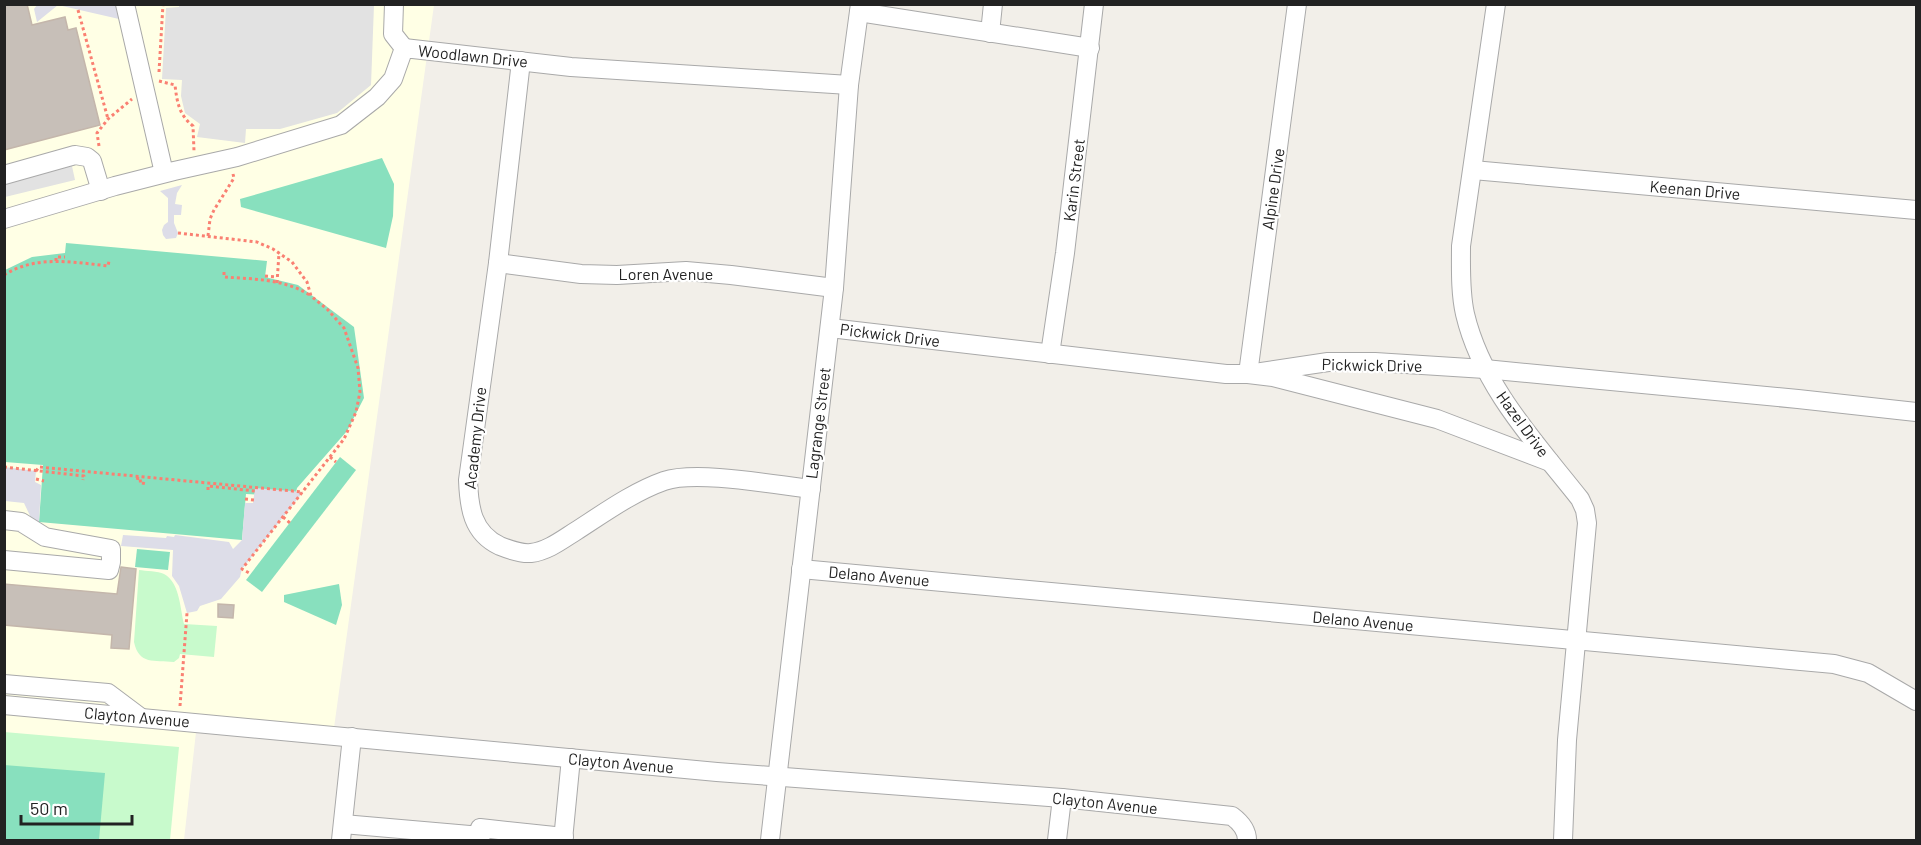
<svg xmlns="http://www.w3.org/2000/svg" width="1921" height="845" font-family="Barlow,sans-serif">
<rect width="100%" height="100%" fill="#f2efe9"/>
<!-- education -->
<polygon fill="#ffffe5" points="5,5 434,5 333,735 197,723 184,840 5,840"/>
<!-- park -->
<g fill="#c8facc">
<path d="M 139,570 C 146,571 158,571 164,574 C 180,583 180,608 184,624 L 217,626 L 214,657 L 180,654 L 179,658 L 174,662 C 154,660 139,665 134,642 Z"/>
<polygon points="4,732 179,747 170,840 5,840"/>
</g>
<!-- pitch -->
<g fill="#88e0be">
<polygon points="382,158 394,184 393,216 386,248 241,207 240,199"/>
<polygon points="66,243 267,261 265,277 298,285 354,327 364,398 347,431 297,488 295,497 246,494 242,540 39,522 43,465 5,462 5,270 32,257 65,253"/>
<polygon points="340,457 356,470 262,592 246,580"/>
<polygon points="137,549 170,552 168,570 135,567"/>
<polygon points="339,584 342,605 336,625 284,602 284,595"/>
<polygon points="4,765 105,773 99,840 5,840"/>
</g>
<!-- parking -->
<g fill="#e2e2e2">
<polygon points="179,4 374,5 371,85 337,113 280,129 246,129 245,143 197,137 200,124 185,113 181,96 182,80 162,79 166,8 179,7"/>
<polygon points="68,148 75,180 5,197 4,167"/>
</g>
<!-- plaza -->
<g fill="#dddde8">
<polygon points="37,5 116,5 119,19 58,5 37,22 34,9"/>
<polygon points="182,185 177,193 175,204 182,205 181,215 174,215 174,223 178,233 176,238 166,239 163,235 162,230 164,225 168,222 168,198 160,191"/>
<polygon points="4,467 36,471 35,482 41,485 39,522 33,522 24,503 5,501"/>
<polygon points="255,488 303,492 242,569 240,577 221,599 200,606 197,611 187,613 179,586 172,576 173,550 121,546 123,535 166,538 167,536 174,537 175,535 229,542 233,549 242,540 245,503 253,503"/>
</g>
<!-- building -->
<g fill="#c7bfb8" stroke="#c4b6ab" stroke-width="1.5">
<polygon points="4,4 27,4 32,25 65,17 68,30 76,28 100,125 4,150"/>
<polygon points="121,567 136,569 129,649 111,648 112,635 4,625 4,584 117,594"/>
<polygon points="218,604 234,605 233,618 218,617"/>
</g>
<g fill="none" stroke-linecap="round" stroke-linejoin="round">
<!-- minor casing -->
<g stroke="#a9a9a9" stroke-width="20">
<g id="minor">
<polyline points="125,4 164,173"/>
<polyline points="394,4 393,34 404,48"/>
<polyline points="1297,4 1248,374 1273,377 1437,419 1550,462"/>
<path d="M 1496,4 L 1461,246 C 1461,268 1460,292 1465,314 C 1482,386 1535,442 1580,499 L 1585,510 L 1587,523 L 1567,740 L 1563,840"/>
<polyline points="859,12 1090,48"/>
<polyline points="990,33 993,4"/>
<path d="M 521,61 L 498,263 L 468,480 C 469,507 472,533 500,546 C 510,550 521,554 531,553 C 548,551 563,539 576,531 C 604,513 633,492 664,481 C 697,470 775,485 811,489"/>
<polyline points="1473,170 1916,210"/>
<polyline points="4,175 75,155 87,157 92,161 101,191"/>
<polyline points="4,219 115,186 174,171 237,157 341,125 377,97 393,79 404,48 571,67 849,85"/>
<polyline points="498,263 581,274 617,275 686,271 731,275 834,288"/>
<polyline points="830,328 1226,374 1248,374 1328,362 1375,362 1485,369 1798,399 1916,412"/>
<polyline points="1050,354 1065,253 1094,4"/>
<polyline points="4,520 21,522 45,537 111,549 111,562 109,570 4,560"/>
<polyline points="801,569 1834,664 1868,673 1916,701"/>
<polyline points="4,684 108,693 140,717"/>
<path d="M 4,705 L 717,772 L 1062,798 L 1232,816 C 1240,822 1247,830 1247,840"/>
<polyline points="343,824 481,836 480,828 564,837"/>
<polyline points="341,840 352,737"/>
<polyline points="563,840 571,758"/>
<polyline points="770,840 834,288 849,85 860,4"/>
<polyline points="1057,840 1062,798"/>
</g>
</g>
<!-- path -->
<g stroke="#fa8072" stroke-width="3" stroke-dasharray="3 3" stroke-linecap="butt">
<polyline points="78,10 108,119"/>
<polyline points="159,72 163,4"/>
<path d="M 159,81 L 175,85 C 177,102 179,115 193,126 L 194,151"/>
<polyline points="99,146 97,133 108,119 132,99"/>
<polyline points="178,233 257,242 273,249 292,262 307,282 311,296 327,309 344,328 358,368 360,392 356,412 344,439 242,569 251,574"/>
<polyline points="208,236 210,219 214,210 234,178 233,174"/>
<polyline points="56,261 56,257 65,257"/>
<path d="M 224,272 L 224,277 C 253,279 286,279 311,296"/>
<path d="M 4,275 C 36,255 73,262 108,266 L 109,261"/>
<polyline points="265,276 277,277"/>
<polyline points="277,283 279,253"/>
<polyline points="330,457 336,462"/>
<polyline points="4,467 84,476 83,480"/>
<polyline points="36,471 39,467 303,492"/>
<polyline points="138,477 137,481 144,481 143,485"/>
<polyline points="36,479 44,481"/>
<polyline points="208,490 208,486 255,491"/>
<polyline points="245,499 254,500"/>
<polyline points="283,517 290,523"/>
<polyline points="180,706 187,613"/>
</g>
<!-- minor -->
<use href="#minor" stroke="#fff" stroke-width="18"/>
</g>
<g text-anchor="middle" stroke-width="4.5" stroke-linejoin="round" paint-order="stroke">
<!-- street labels -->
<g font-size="16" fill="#222" stroke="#fff">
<text transform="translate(473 56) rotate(6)" y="6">Woodlawn Drive</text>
<text transform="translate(1074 180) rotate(-83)" y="6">Karin Street</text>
<text transform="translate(1273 189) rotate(-82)" y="6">Alpine Drive</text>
<text transform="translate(1695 190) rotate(5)" y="6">Keenan Drive</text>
<text x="666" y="280">Loren Avenue</text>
<text transform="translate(890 335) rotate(7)" y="6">Pickwick Drive</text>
<text transform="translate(1372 365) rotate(1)" y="6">Pickwick Drive</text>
<text transform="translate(818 423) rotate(-83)" y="6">Lagrange Street</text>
<text transform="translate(1523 424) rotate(54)" y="6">Hazel Drive</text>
<text transform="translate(475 438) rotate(-84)" y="6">Academy Drive</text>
<text transform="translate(879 576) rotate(5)" y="6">Delano Avenue</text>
<text transform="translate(1363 621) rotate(5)" y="6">Delano Avenue</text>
<text transform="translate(137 717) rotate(5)" y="6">Clayton Avenue</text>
<text transform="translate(621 763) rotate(5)" y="6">Clayton Avenue</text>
<text transform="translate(1105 803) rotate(6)" y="6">Clayton Avenue</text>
</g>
</g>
<!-- border -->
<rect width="1921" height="845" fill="none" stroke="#222222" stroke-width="12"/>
<!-- scale -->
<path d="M21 815v9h111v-9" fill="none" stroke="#222222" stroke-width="3"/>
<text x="30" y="815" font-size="18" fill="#222222" stroke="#ffffff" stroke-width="4.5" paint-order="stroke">50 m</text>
</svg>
